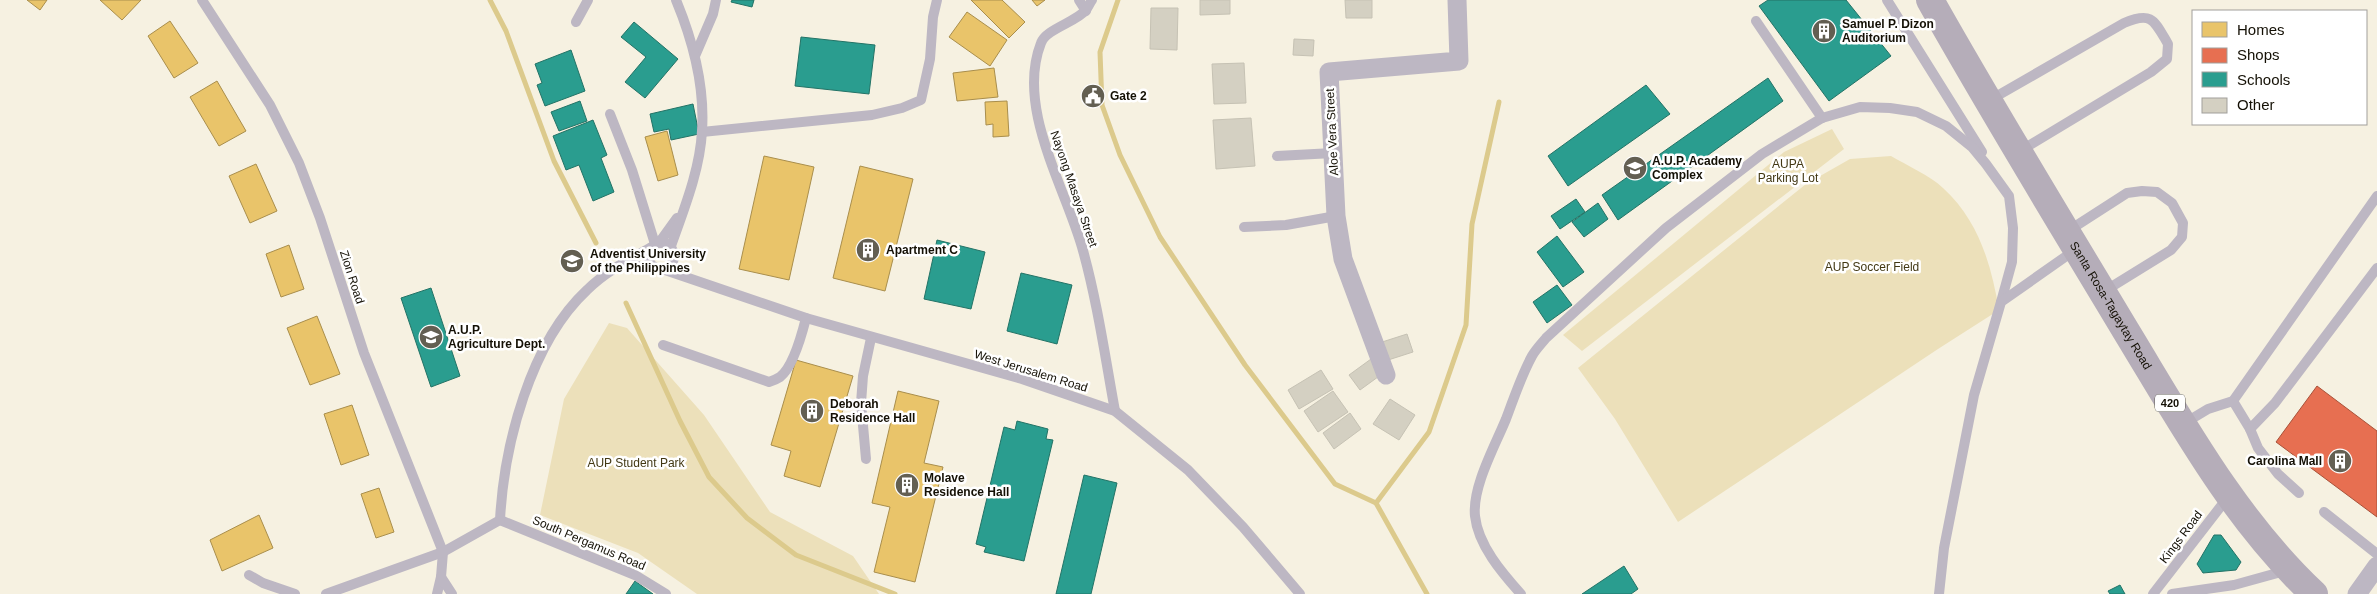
<svg xmlns="http://www.w3.org/2000/svg" width="2377" height="594" font-family="Arial,sans-serif">
<rect width="100%" height="100%" fill="#f6f1e1"/>
<!-- green -->
<g fill="#ece0ba">
<polygon points="1832,129 1844,149 1582,351 1563,335 1784,152"/>
<path d="M 1891,156 C 1906,165 1931,176 1943,188 C 1979,221 1991,264 1999,310 L 1938,349 L 1678,522 L 1615,419 L 1578,368 L 1806,184 L 1850,159 Z"/>
<polygon points="609,323 627,328 704,415 770,512 853,556 879,594 697,594 638,553 540,515 564,399"/>
</g>
<!-- homes -->
<g fill="#e9c46a" stroke="#a98e4c">
<polygon points="27,0 47,0 40,10"/>
<polygon points="100,0 141,0 122,20"/>
<polygon points="971,0 1002,0 1025,22 1009,38"/>
<polygon points="1032,0 1045,0 1037,6"/>
<polygon points="967,12 1007,40 990,66 949,37"/>
<polygon points="170,21 198,63 174,78 148,36"/>
<polygon points="994,68 998,97 957,101 953,73"/>
<polygon points="217,81 246,131 219,146 190,97"/>
<polygon points="1007,101 1009,136 993,137 993,124 986,125 985,102"/>
<polygon points="667,131 678,175 658,181 645,137"/>
<polygon points="764,156 814,167 789,280 739,269"/>
<polygon points="256,164 277,211 250,223 229,176"/>
<polygon points="860,166 913,179 885,291 833,278"/>
<polygon points="289,245 304,289 281,297 266,254"/>
<polygon points="317,316 340,374 310,385 287,328"/>
<polygon points="796,360 853,376 820,487 784,476 791,451 771,445"/>
<polygon points="898,391 939,401 924,463 943,467 915,582 874,572 890,507 872,503"/>
<polygon points="352,405 369,455 341,465 324,414"/>
<polygon points="379,488 394,532 376,538 361,494"/>
<polygon points="259,515 273,548 222,571 210,540"/>
</g>
<!-- shops -->
<polygon fill="#e76f51" stroke="#a8523a" points="2317,386 2377,431 2377,517 2276,442"/>
<!-- schools -->
<g fill="#2a9d8f" stroke="#237366">
<polygon points="732,0 754,0 752,7 731,2"/>
<polygon points="1768,0 1846,0 1891,56 1829,101 1759,6"/>
<polygon points="634,22 678,59 645,98 625,82 646,57 621,37"/>
<polygon points="801,37 875,45 869,94 795,86"/>
<polygon points="571,50 585,91 545,106 537,85 542,83 535,64"/>
<polygon points="1768,78 1783,101 1618,220 1602,195"/>
<polygon points="1646,85 1670,114 1568,186 1548,156"/>
<polygon points="580,101 587,121 559,131 551,112"/>
<polygon points="693,104 699,134 671,140 669,129 654,132 650,114"/>
<polygon points="593,120 607,155 601,158 614,192 593,201 579,165 566,170 553,136"/>
<polygon points="1576,199 1585,212 1560,229 1551,216"/>
<polygon points="1598,203 1608,219 1584,237 1572,222"/>
<polygon points="1557,236 1584,272 1563,287 1537,252"/>
<polygon points="937,240 985,252 971,309 924,299"/>
<polygon points="1021,273 1072,285 1057,344 1007,331"/>
<polygon points="1557,285 1572,305 1547,323 1533,302"/>
<polygon points="431,288 460,376 431,387 401,298"/>
<polygon points="1017,421 1048,429 1046,439 1053,440 1024,561 984,552 986,547 976,544 1004,427 1015,430"/>
<polygon points="1084,475 1117,483 1091,594 1056,594"/>
<polygon points="2214,535 2221,535 2241,562 2236,570 2203,573 2197,564"/>
<polygon points="1624,566 1638,589 1631,594 1582,594"/>
<polygon points="635,581 653,594 626,594"/>
<polygon points="2120,585 2125,594 2110,594 2108,591"/>
</g>
<g fill="none" stroke-linecap="round" stroke-linejoin="round">
<!-- stream -->
<g stroke="#dcca8c" stroke-width="5">
<polyline points="490,0 506,31 554,161 596,243"/>
<polyline points="1118,0 1100,52 1102,105 1120,155 1160,237 1245,365 1335,484 1376,503 1427,594"/>
<polyline points="626,303 680,421 709,477 747,518 796,555 895,594"/>
<polyline points="1376,503 1429,432 1466,325 1472,224 1499,102"/>
</g>
</g>
<!-- building -->
<g fill="#d4d0c2" stroke="#c6c2b4">
<polygon points="1200,0 1230,0 1230,14 1200,15"/>
<polygon points="1345,0 1372,0 1372,18 1346,18"/>
<polygon points="1151,8 1178,8 1177,50 1150,49"/>
<polygon points="1294,39 1314,40 1313,56 1293,55"/>
<polygon points="1244,63 1246,103 1214,104 1212,64"/>
<polygon points="1251,118 1255,166 1216,169 1213,120"/>
<polygon points="1407,334 1413,352 1385,361 1379,343"/>
<polygon points="1371,359 1382,374 1360,390 1349,375"/>
<polygon points="1321,370 1333,389 1299,409 1288,390"/>
<polygon points="1333,391 1348,412 1318,432 1304,411"/>
<polygon points="1390,399 1415,415 1399,440 1373,424"/>
<polygon points="1350,413 1361,429 1334,449 1323,433"/>
</g>
<g fill="none" stroke-linecap="round" stroke-linejoin="round">
<!-- lane -->
<g stroke="#bdb7c3" stroke-width="10">
<polyline points="202,0 270,105 299,163 320,218 364,353 443,552 441,577 437,594"/>
<polyline points="1079,0 1086,11"/>
<path d="M 1092,0 C 1090,3 1088,7 1086,10 C 1076,22 1046,29 1041,43 C 1016,107 1064,185 1082,247 C 1097,300 1105,356 1115,411"/>
<polyline points="1887,0 1982,152"/>
<polyline points="1756,21 1822,118"/>
<polyline points="576,22 588,0"/>
<polyline points="695,56 713,14 716,0"/>
<path d="M 1990,100 L 2124,23 C 2152,11 2154,20 2168,44 L 2167,59 L 2151,72 L 2020,151"/>
<polyline points="610,114 632,170 655,244"/>
<polyline points="702,132 872,115 902,108 921,100 930,59 933,17 937,0"/>
<polyline points="1277,156 1333,153"/>
<polyline points="1244,227 1286,225 1336,216"/>
<polyline points="2068,231 2127,193 2142,191 2157,192 2172,203 2183,223 2182,237 2171,250 2103,292"/>
<circle cx="661" cy="256" r="13"/>
<polyline points="659,243 677,218"/>
<path d="M 671,246 C 684,209 700,170 702,131 C 705,86 693,41 676,0"/>
<polyline points="623,266 653,266"/>
<polyline points="662,269 806,318 1022,379 1115,411 1188,470 1243,527 1300,594"/>
<path d="M 663,345 L 769,382 C 772,381 777,379 780,377 C 793,367 802,334 806,318"/>
<polyline points="2233,401 2250,429 2258,448 2278,474 2299,493"/>
<polyline points="2183,424 2208,409 2233,401 2377,196"/>
<polyline points="2250,429 2275,403 2377,268"/>
<polyline points="866,459 861,403 863,376 871,338"/>
<polyline points="2324,512 2377,554"/>
<polyline points="500,520 635,575 666,594"/>
<polyline points="249,575 263,583 295,594"/>
<polyline points="441,577 452,594"/>
<path d="M 326,594 L 443,552 L 500,520 C 504,445 530,343 587,290 C 605,272 628,260 650,248"/>
<path d="M 1521,594 C 1502,573 1478,545 1475,516 C 1472,487 1495,446 1506,419 C 1514,398 1521,376 1532,356 C 1536,349 1542,343 1546,338 L 1666,228 L 1762,154 L 1822,118 L 1860,107 L 1890,108 L 1917,112 L 1946,126 L 1972,147 L 1986,164 L 2009,196 L 2013,228 L 2012,262 L 2001,302"/>
<polyline points="1939,594 1944,548 1974,395 2001,302 2075,250"/>
<polyline points="2153,594 2228,497"/>
<polyline points="2172,594 2234,585 2288,570"/>
</g>
<!-- street -->
<g stroke="#bdb7c3" stroke-width="19">
<polyline points="1386,375 1343,259 1336,216 1329,72 1459,61 1457,0"/>
<polyline points="2357,594 2377,566"/>
</g>
<!-- primary -->
<path stroke="#b5adb9" stroke-width="28" id="s1" d="M 1930,0 C 1993,112 2060,221 2126,331 C 2182,423 2235,520 2314,594"/>
</g>
<!-- icons -->
<defs>
<g id="building-disc" transform="scale(1.25)"><circle r="9.5" fill="#635f52" stroke="#fff"/><path d="M-4-6H4V6H1V3H-1V6H-4ZM-2.5-4.3h1.7v1.8h-1.7ZM.8-4.3h1.7v1.8H.8ZM-2.5-1h1.7V.8h-1.7ZM.8-1h1.7V.8H.8Z" fill="#fff"/></g>
<g id="civic-disc" transform="scale(1.25)"><circle r="9.5" fill="#635f52" stroke="#fff"/><path d="M-.6-6.5H3V-4.5H.6V-3L4-1V1h2V6H-6V1h2V-1L-.6-3ZM-1.2 2.5V6h2.4V2.5Z" fill="#fff"/></g>
<g id="school-disc" transform="scale(1.25)"><circle r="9.5" fill="#635f52" stroke="#fff"/><path d="M0-5L7-2L0 1L-7-2ZM-4 1L0 2.5L4 1V4Q0 6-4 4Z" fill="#fff"/></g>
<g id="university-disc" transform="scale(1.25)"><circle r="9.5" fill="#635f52" stroke="#fff"/><path d="M0-5L7-2L0 1L-7-2ZM-4 1L0 2.5L4 1V4Q0 6-4 4Z" fill="#fff"/></g>
</defs>
<g fill-rule="evenodd">
<use href="#building-disc" x="1824" y="31"/>
<use href="#civic-disc" x="1093" y="96"/>
<use href="#school-disc" x="1635" y="168"/>
<use href="#building-disc" x="868" y="250"/>
<use href="#university-disc" x="572" y="261"/>
<use href="#school-disc" x="431" y="337"/>
<use href="#building-disc" x="812" y="411"/>
<use href="#building-disc" x="2340" y="461"/>
<use href="#building-disc" x="907" y="485"/>
</g>
<g text-anchor="middle" stroke-width="5" stroke-linejoin="round" paint-order="stroke">
<!-- shield labels -->
<rect fill="#fff" stroke="#5a5850" stroke-width="1" x="2155" y="394.5" width="30" height="17" rx="4"/>
<g font-size="11" font-weight="bold" fill="#141005">
<text x="2170" y="407">420</text>
</g>
<!-- poi labels -->
<g font-size="12" font-weight="bold" fill="#141005" stroke="#fff" text-anchor="start">
<text x="1842" y="28">Samuel P. Dizon<tspan x="1842" dy="14">Auditorium</tspan></text>
<text x="1110" y="100">Gate 2</text>
<text x="1652" y="165">A.U.P. Academy<tspan x="1652" dy="14">Complex</tspan></text>
<text x="886" y="254">Apartment C</text>
<text x="590" y="258">Adventist University<tspan x="590" dy="14">of the Philippines</tspan></text>
<text x="448" y="334">A.U.P.<tspan x="448" dy="14">Agriculture Dept.</tspan></text>
<text x="830" y="408">Deborah<tspan x="830" dy="14">Residence Hall</tspan></text>
<text x="2322" y="465" text-anchor="end">Carolina Mall</text>
<text x="924" y="482">Molave<tspan x="924" dy="14">Residence Hall</tspan></text>
</g>
<!-- street labels -->
<g font-size="12" fill="#141005" stroke="#fff">
<text transform="translate(1332 132) rotate(-93)" y="4">Aloe Vera Street</text>
<text transform="translate(1074 189) rotate(71)" y="4">Nayong Masaya Street</text>
<text transform="translate(352 277) rotate(72)" y="4">Zion Road</text>
<text dy="4" stroke="none"><textPath href="#s1" startOffset="355">Santa Rosa-Tagaytay Road</textPath></text>
<text transform="translate(1031 371) rotate(17)" y="4">West Jerusalem Road</text>
<text transform="translate(2181 537) rotate(-53)" y="4">Kings Road</text>
<text transform="translate(589 543) rotate(23)" y="4">South Pergamus Road</text>
</g>
<!-- park labels -->
<g font-size="12" fill="#423814" stroke="#fff">
<text x="1788" y="168">AUPA<tspan x="1788" dy="14">Parking Lot</tspan></text>
<text x="1872" y="271">AUP Soccer Field</text>
<text x="636" y="467">AUP Student Park</text>
</g>
</g>
<!-- legend -->
<rect x="2192" y="10" width="175" height="115" fill="#ffffff" stroke="#a19f9b"/>
<rect x="2202" y="22" width="25" height="15" fill="#e9c46a" stroke="#a19f9b"/>
<text x="2237" y="35" font-size="15" fill="#141005">Homes</text>
<rect x="2202" y="48" width="25" height="15" fill="#e76f51" stroke="#a19f9b"/>
<text x="2237" y="60" font-size="15" fill="#141005">Shops</text>
<rect x="2202" y="72" width="25" height="15" fill="#2a9d8f" stroke="#a19f9b"/>
<text x="2237" y="85" font-size="15" fill="#141005">Schools</text>
<rect x="2202" y="98" width="25" height="15" fill="#d4d0c2" stroke="#a19f9b"/>
<text x="2237" y="110" font-size="15" fill="#141005">Other</text>
</svg>
